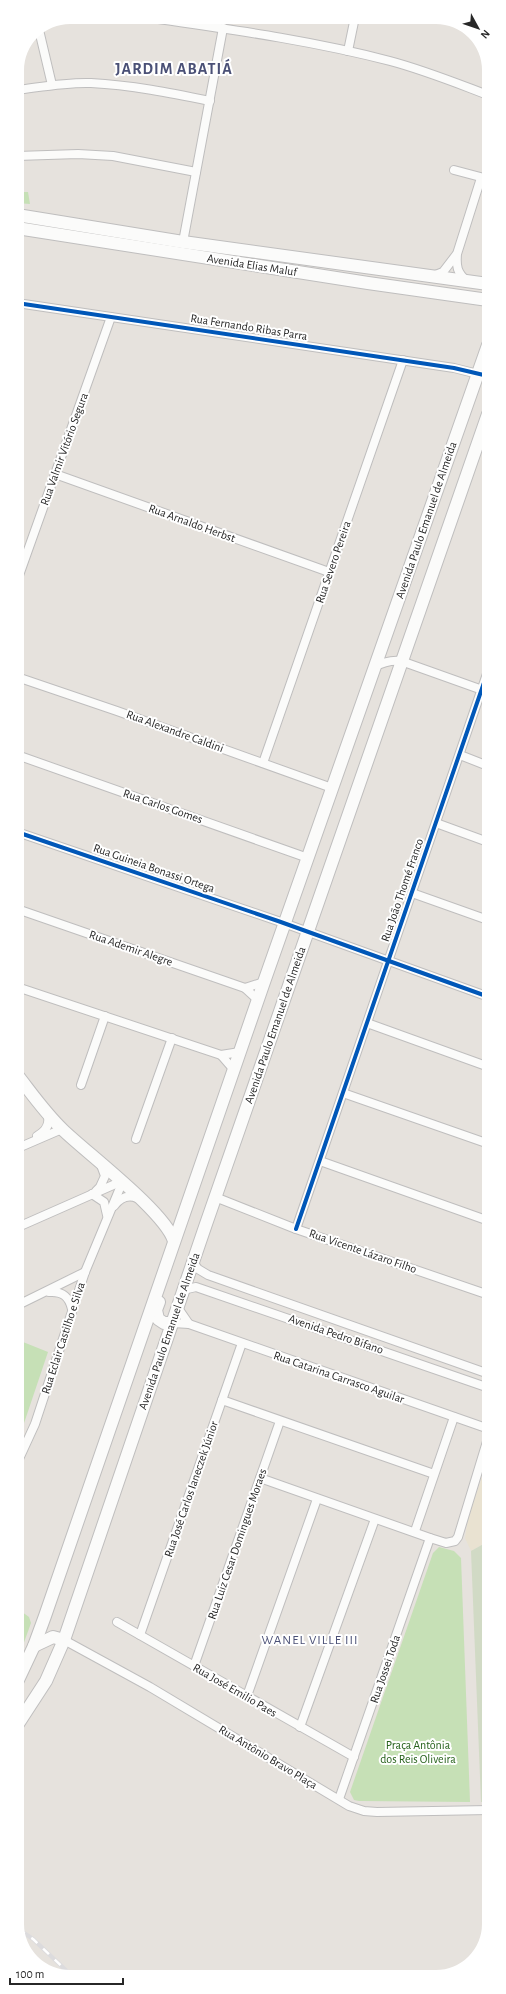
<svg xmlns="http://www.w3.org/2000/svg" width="506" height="1994" font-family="'Alegreya Sans',sans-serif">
<rect width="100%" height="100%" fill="#e6e2dd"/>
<!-- education -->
<polygon fill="#e9e2d1" points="489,1456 489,1541 471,1551 465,1538 468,1519"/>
<!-- green -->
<g fill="#c6e0b6">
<polygon points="17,192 28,192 30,204 17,203"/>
<polygon points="23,1342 48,1352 18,1441 18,1346"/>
<polygon points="439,1547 454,1551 461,1558 470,1802 359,1801 354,1800 350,1792 433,1553"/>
<polygon points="18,1609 29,1617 31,1623 18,1659"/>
</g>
<!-- cemetery -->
<polygon fill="#d1dac5" points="489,1541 489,1802 481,1802 471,1551"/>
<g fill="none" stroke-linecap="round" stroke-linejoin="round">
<!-- street casing -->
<g stroke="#bfbebe" stroke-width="10">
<g id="street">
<path d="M 145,17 C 227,29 310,40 390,61 C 424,70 456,83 488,95"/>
<polyline points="39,30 52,85"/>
<polyline points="348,51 355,17"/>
<path d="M 17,90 C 41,87 66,82 91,83 C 131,85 171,93 210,101"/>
<polyline points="17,156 78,154 113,156 196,172"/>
<polyline points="454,170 488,179"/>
<polyline points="183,242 223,28"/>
<polyline points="433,276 443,272 456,255"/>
<path d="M 467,281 C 457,273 456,266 457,254 L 481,178"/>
<polyline points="17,303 454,368 478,374"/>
<polyline points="55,474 329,572"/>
<polyline points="17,581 111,317"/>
<path d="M 374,667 C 383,662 391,660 401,661 L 488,692"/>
<polyline points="17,677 117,711 332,788"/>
<polyline points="17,755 308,858"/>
<polyline points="460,755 488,766"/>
<polyline points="263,763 403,360"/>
<polyline points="436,823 488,842"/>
<polyline points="17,832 278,921 489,997"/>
<polyline points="412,893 488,920"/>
<polyline points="17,909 245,988"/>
<polyline points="17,987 221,1055"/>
<polyline points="258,1000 245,988 264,982"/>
<polyline points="367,1023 489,1067"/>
<polyline points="234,1070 221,1055 240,1052"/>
<polyline points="81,1085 105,1016"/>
<polyline points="343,1093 489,1144"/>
<path d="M 37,1136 C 46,1131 51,1124 47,1113"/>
<polyline points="136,1139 172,1038"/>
<polyline points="18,1148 62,1129"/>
<polyline points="320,1161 489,1221"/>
<polyline points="96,1191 100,1187 105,1176 101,1165"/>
<polyline points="92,1194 104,1202 107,1215"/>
<polyline points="215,1197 296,1229 489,1295"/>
<path d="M 114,1206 C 120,1198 127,1194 137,1198"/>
<polyline points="18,1227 120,1182"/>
<polyline points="296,1229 488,671"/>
<polyline points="193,1262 198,1269 208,1275 489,1374"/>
<polyline points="183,1290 196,1287 489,1388"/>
<path d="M 49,1292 C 62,1291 69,1296 72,1309"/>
<polyline points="18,1305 85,1272"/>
<polyline points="173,1323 189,1324 178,1308"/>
<polyline points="189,1324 489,1429"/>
<polyline points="222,1400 434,1474"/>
<polyline points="18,1461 35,1424 85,1272 122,1183"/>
<polyline points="260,1478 430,1538 446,1543 455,1541 458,1537 489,1435"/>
<polyline points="415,1531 454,1417"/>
<polyline points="117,1622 354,1757"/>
<polyline points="140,1635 242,1343"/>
<polyline points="64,1640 150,1687 349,1806 364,1811 377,1812 489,1810"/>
<polyline points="194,1666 280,1421"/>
<polyline points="247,1696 317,1499"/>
<polyline points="300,1727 375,1519"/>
<polyline points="339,1799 430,1538"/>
</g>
</g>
<!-- secondary casing -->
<g stroke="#bfbebe" stroke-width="14">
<g id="secondary">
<polyline points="17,215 183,242 488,284"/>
<polyline points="17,228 368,283 488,300"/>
<path d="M 18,1076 C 32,1094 46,1114 63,1130 C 88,1154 165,1212 174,1241"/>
<polyline points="159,1302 156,1310 158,1319 164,1323 173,1323"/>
<polyline points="34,1646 53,1637 64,1640"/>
<polyline points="18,1680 34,1646 45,1616 264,982 488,345"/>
<polyline points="18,1724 46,1681 64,1640 206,1224 488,414"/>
</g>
</g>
<!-- street -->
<use href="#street" stroke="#fbfbfa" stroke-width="8"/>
<!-- secondary -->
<use href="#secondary" stroke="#fbfbfa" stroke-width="12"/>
<!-- rail casing -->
<g stroke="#dcdbdd" stroke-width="4">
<polyline id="rail" points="18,1929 33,1939 73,1977"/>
</g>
<!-- rail -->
<use href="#rail" stroke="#fff" stroke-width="2.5" stroke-dasharray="8" stroke-linecap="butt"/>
<!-- cycleway casing -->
<g stroke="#fff" stroke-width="6">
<g id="cycleway">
<polyline points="17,303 454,368 488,376"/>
<polyline points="17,832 278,921 489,997"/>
<polyline points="296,1229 488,671"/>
</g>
</g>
<!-- cycleway -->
<use href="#cycleway" stroke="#0057b8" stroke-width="4"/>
</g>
<g text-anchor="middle" stroke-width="4" stroke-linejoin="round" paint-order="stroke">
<!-- street labels -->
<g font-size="12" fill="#272727" stroke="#fff">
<text transform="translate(252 265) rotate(9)" y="4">Avenida Elias Maluf</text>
<text transform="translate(249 327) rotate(9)" y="4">Rua Fernando Ribas Parra</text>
<text transform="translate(64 449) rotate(-70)" y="4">Rua Valmir Vitório Segura</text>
<text transform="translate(426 520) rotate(-71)" y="4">Avenida Paulo Emanuel de Almeida</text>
<text transform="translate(192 523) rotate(20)" y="4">Rua Arnaldo Herbst</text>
<text transform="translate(333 562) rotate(-71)" y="4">Rua Severo Pereira</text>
<text transform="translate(175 731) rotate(20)" y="4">Rua Alexandre Caldini</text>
<text transform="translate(163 806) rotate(19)" y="4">Rua Carlos Gomes</text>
<text transform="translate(154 868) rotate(19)" y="4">Rua Guineia Bonassi Ortega</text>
<text transform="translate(402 890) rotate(-71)" y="4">Rua João Thomé Franco</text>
<text transform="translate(131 948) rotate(19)" y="4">Rua Ademir Alegre</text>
<text transform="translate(275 1025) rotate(-71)" y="4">Avenida Paulo Emanuel de Almeida</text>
<text transform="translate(363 1251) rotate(19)" y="4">Rua Vicente Lázaro Filho</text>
<text transform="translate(169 1331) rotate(-71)" y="4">Avenida Paulo Emanuel de Almeida</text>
<text transform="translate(336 1334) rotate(19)" y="4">Avenida Pedro Bifano</text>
<text transform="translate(63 1338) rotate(-72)" y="4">Rua Eclair Castilho e Silva</text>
<text transform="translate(339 1377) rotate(19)" y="4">Rua Catarina Carrasco Aguilar</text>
<text transform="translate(191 1489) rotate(-71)" y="4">Rua José Carlos Ianeczek Júnior</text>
<text transform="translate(237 1544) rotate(-71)" y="4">Rua Luiz Cesar Domingues Moraes</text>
<text transform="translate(385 1669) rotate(-71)" y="4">Rua Jossei Toda</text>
<text transform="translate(235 1690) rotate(30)" y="4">Rua José Emilio Paes</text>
<text transform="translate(268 1757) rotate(31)" y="4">Rua Antônio Bravo Plaça</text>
</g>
<!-- park labels -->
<g font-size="12" fill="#26611b" stroke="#fff">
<text x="418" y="1749">Praça Antônia<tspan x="418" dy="14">dos Reis Oliveira</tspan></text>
</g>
<!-- neighbourhood labels -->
<g font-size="13" letter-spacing="1" fill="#4a5076" stroke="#fff">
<text x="310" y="1644">WANEL VILLE III</text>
</g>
<!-- district labels -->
<g font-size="16" font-weight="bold" letter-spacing="1" fill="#4a5076" stroke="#fff">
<text x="174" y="74">JARDIM ABATIÁ</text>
</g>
</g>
<!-- crop -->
<path d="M0 0H506V1994H0ZM70 24H436A46 46 0 0 1 482 70V1924A46 46 0 0 1 436 1970H70A46 46 0 0 1 24 1924V70A46 46 0 0 1 70 24Z" fill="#fff" fill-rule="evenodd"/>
<!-- north arrow -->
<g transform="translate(478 28) rotate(130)" stroke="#ffffff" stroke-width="3" paint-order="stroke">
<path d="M0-3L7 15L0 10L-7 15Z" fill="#272727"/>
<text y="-6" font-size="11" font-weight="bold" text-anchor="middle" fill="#272727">N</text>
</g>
<!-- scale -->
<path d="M10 1978v6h113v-6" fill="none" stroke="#272727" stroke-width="2"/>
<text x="16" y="1978" font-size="12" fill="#272727" stroke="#ffffff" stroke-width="3" paint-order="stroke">100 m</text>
</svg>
